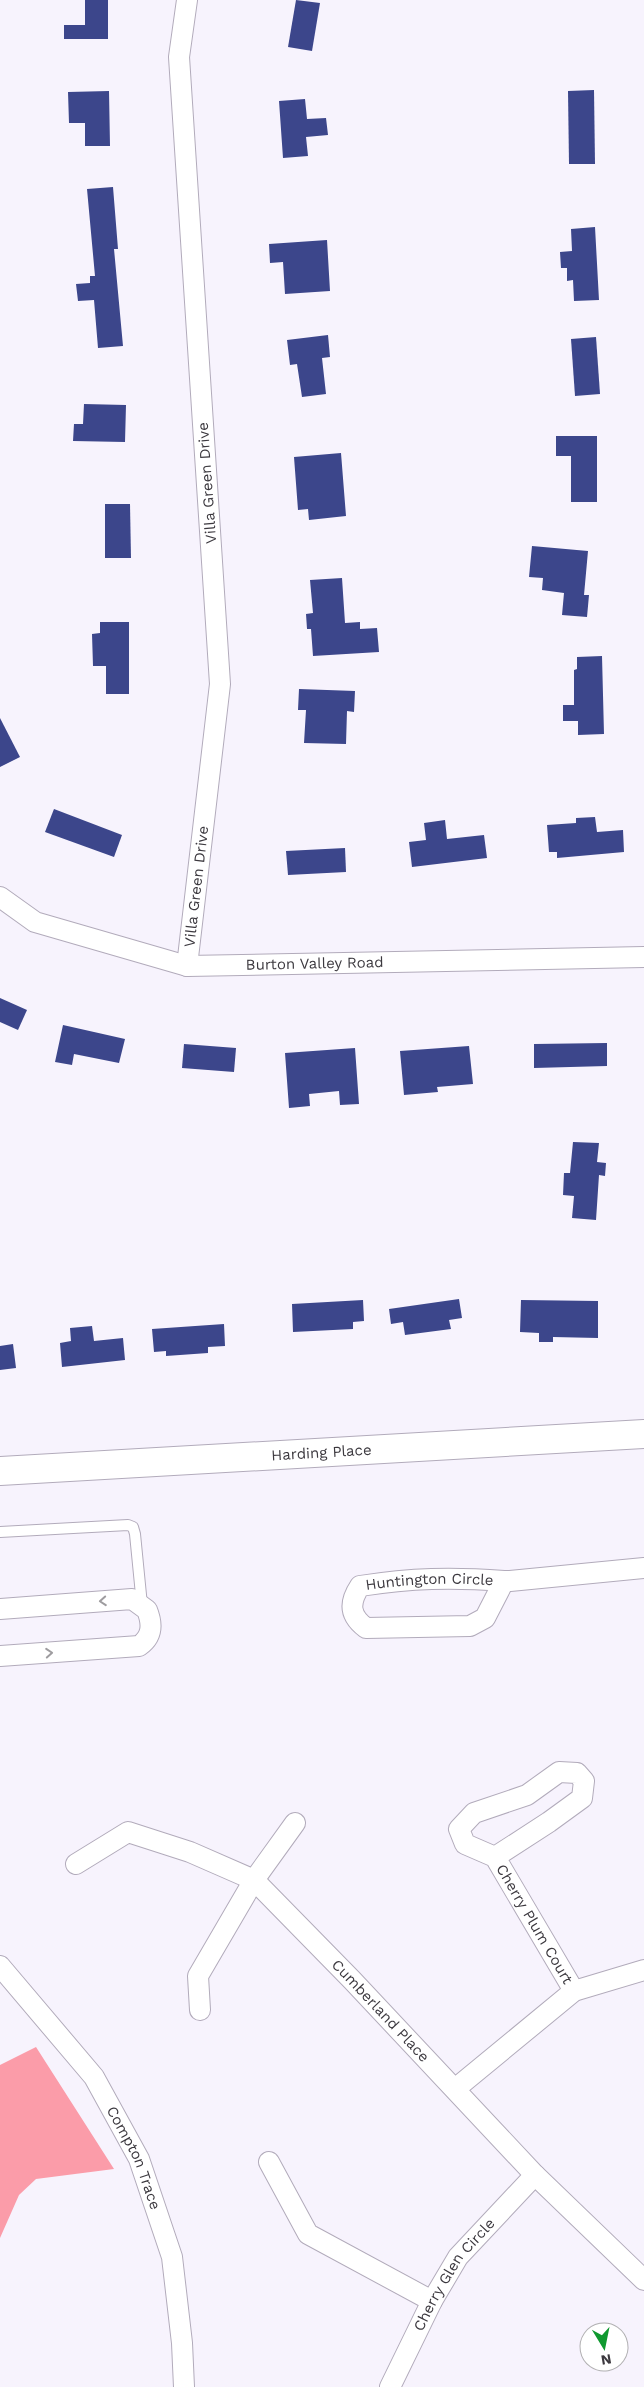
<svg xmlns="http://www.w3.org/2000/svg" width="644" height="2387" font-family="'Work Sans',sans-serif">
<rect width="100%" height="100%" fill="#f7f3fd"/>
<!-- forest -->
<polygon fill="#fb9ca9" points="36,2047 114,2169 36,2179 19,2195 0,2238 0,2065"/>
<!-- building -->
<g fill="#3c468b">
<polygon points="85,0 108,0 108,39 64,39 64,25 85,25"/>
<polygon points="296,0 320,3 312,51 288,47"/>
<polygon points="594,90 595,164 569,164 568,91"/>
<polygon points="109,91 110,146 85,146 85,123 69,123 68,92"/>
<polygon points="305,99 307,119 326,118 328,135 306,137 308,156 283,158 279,101"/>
<polygon points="113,187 118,249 114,249 123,346 98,348 94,300 78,301 76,284 90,283 90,276 95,276 87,189"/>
<polygon points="595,227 599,300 574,301 573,280 567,281 567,268 561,268 560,252 572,251 571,229"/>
<polygon points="327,240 330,291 285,294 283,262 270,263 269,244"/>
<polygon points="328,335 330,357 322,358 326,394 302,397 297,364 290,365 287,340"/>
<polygon points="596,337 600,394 575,396 571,339"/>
<polygon points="84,404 126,405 125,442 73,441 74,424 83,424"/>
<polygon points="556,436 597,436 597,502 571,502 571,456 556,456"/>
<polygon points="341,453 346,516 309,520 308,509 298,510 294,457"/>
<polygon points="105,504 130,504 131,558 105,558"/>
<polygon points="532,546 588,551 584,595 589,595 587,617 562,615 564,593 542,590 543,578 529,577"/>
<polygon points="342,578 345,623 360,622 360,629 377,628 379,652 313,656 311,629 307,629 306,614 313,613 310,580"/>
<polygon points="100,622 129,622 129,694 106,694 106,666 93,666 92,634 100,633"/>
<polygon points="602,656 604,734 578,735 578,721 563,721 563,705 574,705 574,670 577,669 577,657"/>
<polygon points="299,689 355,691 354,712 347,711 346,744 304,743 306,710 298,710"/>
<polygon points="0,718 20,757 0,767"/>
<polygon points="54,809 122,835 114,857 45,832"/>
<polygon points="595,817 597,832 623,830 624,852 557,858 557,852 549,852 547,825 576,823 576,818"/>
<polygon points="445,820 447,839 484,835 487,858 412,867 409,842 426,840 424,823"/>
<polygon points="345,848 346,872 288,875 286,851"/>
<polygon points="0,998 27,1010 18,1030 0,1022"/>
<polygon points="63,1025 125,1039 119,1063 74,1054 72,1065 55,1062"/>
<polygon points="607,1043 607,1066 534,1068 534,1044"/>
<polygon points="184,1044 236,1048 234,1072 182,1068"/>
<polygon points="469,1046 473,1084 437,1087 438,1092 404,1095 400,1051"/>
<polygon points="355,1048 359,1104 340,1105 339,1091 309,1094 310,1106 289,1108 285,1053"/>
<polygon points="573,1142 599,1143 597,1162 606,1163 605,1176 599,1175 596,1220 572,1218 574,1196 563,1195 564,1173 570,1173"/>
<polygon points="459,1299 462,1318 449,1320 451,1329 405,1335 403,1322 391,1324 389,1309"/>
<polygon points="363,1300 364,1321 353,1322 353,1329 293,1332 292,1304"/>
<polygon points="521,1300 598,1301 598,1338 553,1337 553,1342 539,1342 539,1333 520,1332"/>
<polygon points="224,1324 225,1346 208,1347 208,1353 166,1356 166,1351 154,1352 152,1329"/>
<polygon points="92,1326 94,1341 123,1338 125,1360 62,1367 60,1343 71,1341 70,1328"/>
<polygon points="13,1344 16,1368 0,1370 0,1346"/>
</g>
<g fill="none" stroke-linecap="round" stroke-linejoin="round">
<!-- lane casing -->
<g stroke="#b2abbb" stroke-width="12">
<polyline id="lane" points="0,1532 128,1525 133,1527 135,1534 142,1605"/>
</g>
<!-- street casing -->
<g stroke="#b2abbb" stroke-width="22">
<g id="street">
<path id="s1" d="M 0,897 L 35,922 L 187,966 L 644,957"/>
<path id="s2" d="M 187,966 L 220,684 L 179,57 L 187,0"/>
<path id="s3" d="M 504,1581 L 485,1618 L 470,1626 L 366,1628 C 350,1616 348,1604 360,1586 C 412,1578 451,1577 504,1581 L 510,1581 L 644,1568"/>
<path d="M 0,1609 L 132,1599 L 147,1610 C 153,1625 152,1637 139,1646 L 0,1656"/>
<path id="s4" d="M 495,1857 L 465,1844 L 459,1829 L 474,1813 L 527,1795 L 559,1772 L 577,1773 L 584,1781 L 582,1798 L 549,1822 L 495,1857 L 574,1991"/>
<path id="s5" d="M 76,1864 L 128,1832 L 190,1852 L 254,1880 L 352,1980 L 535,2175 L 644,2280"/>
<path id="s6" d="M 0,1966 L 94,2077 L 139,2159 L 172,2257 L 182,2343 L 184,2387"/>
<polyline points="200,2010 198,1976 254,1880 295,1823"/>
<polyline points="455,2089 574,1991 644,1970"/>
<polyline points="269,2162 308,2234 432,2301"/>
<path id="s7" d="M 390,2387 L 432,2301 L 458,2257 L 535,2175"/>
</g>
</g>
<!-- secondary casing -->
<g stroke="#b2abbb" stroke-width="30">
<g id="secondary">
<path id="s8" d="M 0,1471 L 644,1434"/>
</g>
</g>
<!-- lane -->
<use href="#lane" stroke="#fff" stroke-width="10"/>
<!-- street -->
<use href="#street" stroke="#fff" stroke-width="20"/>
<!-- secondary -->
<use href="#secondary" stroke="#fff" stroke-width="28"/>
</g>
<!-- one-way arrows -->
<defs><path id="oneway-chevron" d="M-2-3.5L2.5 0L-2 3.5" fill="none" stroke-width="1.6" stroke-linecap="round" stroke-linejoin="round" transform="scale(1.25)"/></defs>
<g stroke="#9e9c9f">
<use href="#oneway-chevron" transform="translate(103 1601) rotate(176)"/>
<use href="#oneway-chevron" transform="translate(49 1653) rotate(-4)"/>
</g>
<g text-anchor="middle" stroke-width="5" stroke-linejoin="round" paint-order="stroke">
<!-- street labels -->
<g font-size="15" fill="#3c393f" stroke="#fff">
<text transform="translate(207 483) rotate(-94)" y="5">Villa Green Drive</text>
<text dy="5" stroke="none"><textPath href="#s2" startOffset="80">Villa Green Drive</textPath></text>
<text dy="5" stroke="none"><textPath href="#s1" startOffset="329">Burton Valley Road</textPath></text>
<text dy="5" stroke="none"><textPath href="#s8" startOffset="322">Harding Place</textPath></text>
<text dy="5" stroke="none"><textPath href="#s3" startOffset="281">Huntington Circle</textPath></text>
<text dy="5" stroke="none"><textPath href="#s4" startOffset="395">Cherry Plum Court</textPath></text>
<text dy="5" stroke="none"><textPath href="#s5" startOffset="378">Cumberland Place</textPath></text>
<text dy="5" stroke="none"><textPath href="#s6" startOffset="236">Compton Trace</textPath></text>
<text dy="5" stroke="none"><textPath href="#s7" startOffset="130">Cherry Glen Circle</textPath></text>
</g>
</g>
<!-- north arrow -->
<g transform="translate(604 2347) rotate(170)"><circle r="24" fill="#ffffff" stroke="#b1b0b2"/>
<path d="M0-4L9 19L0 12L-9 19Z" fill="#109930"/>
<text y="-8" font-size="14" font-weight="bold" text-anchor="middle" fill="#3c393f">N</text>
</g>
</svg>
